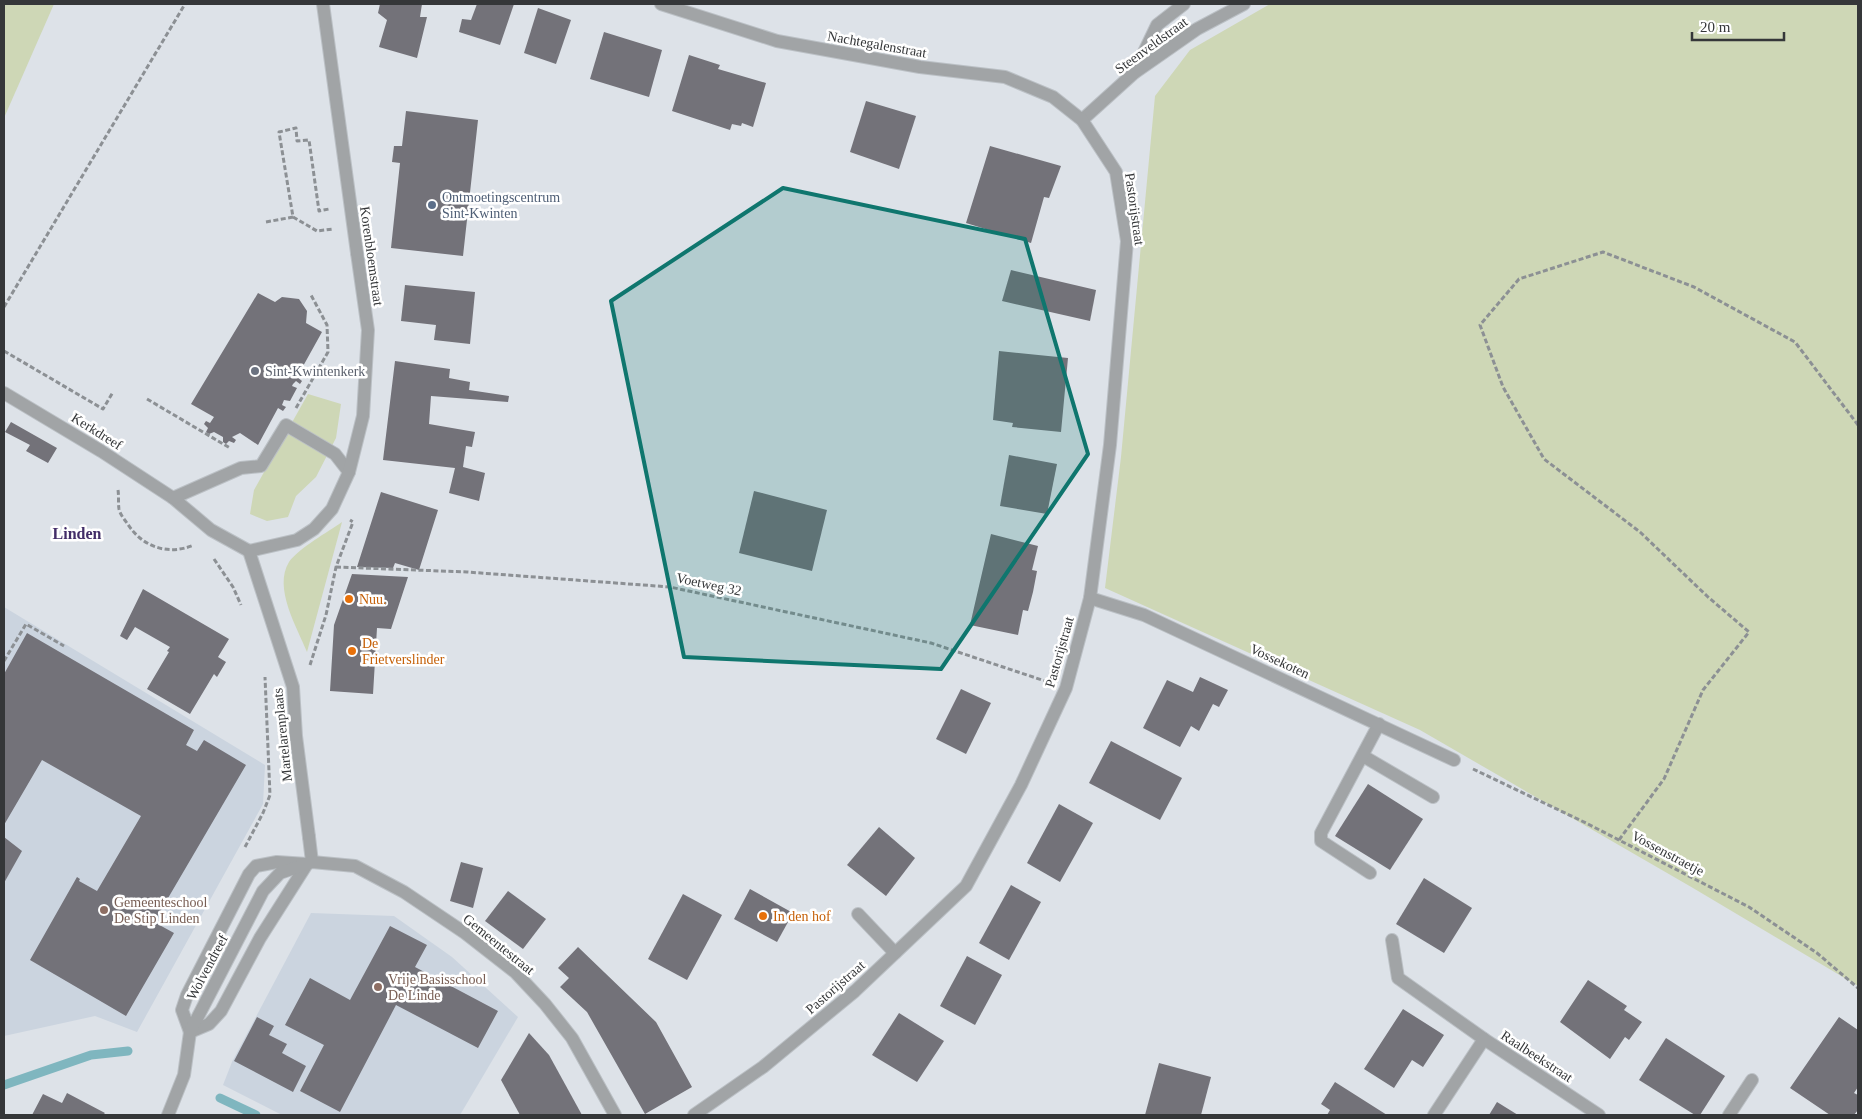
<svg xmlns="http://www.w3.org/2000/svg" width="1862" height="1119" font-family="'Times New Roman',serif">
<rect width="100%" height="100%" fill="#dde2e8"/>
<!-- built -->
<g fill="#cbd4df">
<polygon points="4,607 265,765 263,804 137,1032 95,1016 4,1036"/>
<polygon points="311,913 394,916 452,957 518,1017 460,1115 282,1115 223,1085 232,1062"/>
</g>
<!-- green -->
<g fill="#ced7b6">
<polygon points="4,4 54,4 4,118"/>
<polygon points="1270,4 1858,4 1858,986 1693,888 1420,730 1105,588 1121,457 1155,96 1190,50"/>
<polygon points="308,394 341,404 336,438 316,477 296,496 288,517 267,521 250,514 254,490"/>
<path d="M 342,522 L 307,652 C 297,627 273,588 289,562 C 299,548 328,532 342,522 Z"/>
</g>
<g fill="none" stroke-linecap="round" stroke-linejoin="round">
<!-- stream -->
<g stroke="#7fb6bf" stroke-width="9">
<polyline points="4,1085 91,1055 128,1051"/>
<polyline points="220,1098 256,1115"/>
</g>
</g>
<!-- building -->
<g fill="#737279">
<polygon points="380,4 422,4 420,17 427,17 417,58 379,47 387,20 378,13"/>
<polygon points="477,4 514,4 500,45 459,32 462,19 471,20"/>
<polygon points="538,8 571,20 556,64 524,53"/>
<polygon points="604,32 662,50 649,97 590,79"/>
<polygon points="689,55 720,65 718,69 766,83 753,127 742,123 741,126 732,124 730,130 672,111"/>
<polygon points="866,101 916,116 899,169 850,152"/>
<polygon points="406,111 478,120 463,256 391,248 400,163 392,162 394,146 402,146"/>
<polygon points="990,146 1061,166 1049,198 1044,197 1031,243 966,223"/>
<polygon points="1011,270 1096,290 1090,321 1002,301"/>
<polygon points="405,285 475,292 470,344 434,340 436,325 401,321"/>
<polygon points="258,293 275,302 282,297 299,299 307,311 306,323 322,332 297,377 302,381 300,384 296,381 293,384 292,386 297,388 290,401 284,400 282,405 286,407 283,411 278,408 258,445 240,433 232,437 236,440 234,443 229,441 226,444 223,442 223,437 214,432 209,434 206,432 208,428 204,424 206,421 210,423 214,417 191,404"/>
<polygon points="999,351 1068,358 1061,432 1012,427 1013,423 993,420"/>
<polygon points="395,361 450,369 449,378 470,382 469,390 509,396 508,402 431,396 429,424 475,432 472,447 466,446 463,467 485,473 479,501 449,493 455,468 383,460"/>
<polygon points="11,422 57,448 48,463 26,451 30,445 5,432"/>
<polygon points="1009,455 1057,464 1047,514 1000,506"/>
<polygon points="754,491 827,510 812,571 739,553"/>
<polygon points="381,492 438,510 419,570 395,563 393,568 357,567"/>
<polygon points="991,534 1038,546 1032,570 1037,571 1033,592 1028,611 1023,610 1018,635 970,625"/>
<polygon points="352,574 408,577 391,629 377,628 373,694 330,691 334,625"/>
<polygon points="143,589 229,639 218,657 226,662 217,677 214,674 190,714 147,689 169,652 167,651 170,647 135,627 127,640 120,636"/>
<polygon points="27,633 194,730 186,745 197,751 204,740 246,765 154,922 174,933 126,1016 30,960 77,877 80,879 79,881 97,891 141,816 42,760 4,825 4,674"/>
<polygon points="1200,677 1228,690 1219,707 1213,704 1199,731 1191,726 1180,747 1143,728 1167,680 1193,692"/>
<polygon points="961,689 991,703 966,754 936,739"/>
<polygon points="1111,741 1182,778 1160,820 1089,783"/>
<polygon points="1368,784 1423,819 1390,870 1335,836"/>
<polygon points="1059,804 1093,823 1060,882 1027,863"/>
<polygon points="879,827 915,858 886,896 847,865"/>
<polygon points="4,837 22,851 4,883"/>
<polygon points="461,862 483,868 473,908 450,901"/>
<polygon points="1424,878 1472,908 1444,953 1396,924"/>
<polygon points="1011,885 1041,902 1009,960 979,943"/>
<polygon points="750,889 793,913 777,942 734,919"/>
<polygon points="508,891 546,919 523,949 485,921"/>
<polygon points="683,894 722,915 687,980 648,959"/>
<polygon points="390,926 427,945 415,967 498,1011 478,1048 396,1005 340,1112 300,1091 324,1045 285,1025 310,978 350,1000"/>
<polygon points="578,947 656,1022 692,1087 645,1114 587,1012 560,987 569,978 558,968"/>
<polygon points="967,956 1002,975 975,1025 940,1006"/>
<polygon points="1588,980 1627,1006 1624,1010 1642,1022 1629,1040 1625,1037 1610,1059 1560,1022"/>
<polygon points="1403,1009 1444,1035 1423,1067 1412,1060 1394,1088 1364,1069"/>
<polygon points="899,1013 944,1041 917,1082 872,1055"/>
<polygon points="257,1017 274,1026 269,1035 287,1044 282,1053 306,1066 293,1092 234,1061"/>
<polygon points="1839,1017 1858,1030 1858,1087 1854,1093 1858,1095 1858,1110 1854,1115 1830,1115 1790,1088"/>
<polygon points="529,1033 549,1055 582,1115 520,1115 501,1080"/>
<polygon points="1666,1038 1725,1076 1700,1115 1695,1115 1639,1080"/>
<polygon points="1159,1063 1211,1077 1201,1115 1145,1115"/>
<polygon points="1335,1082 1387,1115 1327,1115 1330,1110 1321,1104"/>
<polygon points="67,1093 105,1113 103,1115 32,1115 43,1094 62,1103"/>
<polygon points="1497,1102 1518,1115 1489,1115"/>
</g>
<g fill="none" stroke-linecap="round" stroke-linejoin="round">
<!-- service casing -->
<g stroke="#bbc0c5" stroke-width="14">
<g id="service">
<polyline points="1134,73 1157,25 1184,4"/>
<polyline points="1363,756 1433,797"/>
<polygon points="277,862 307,864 260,938 221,1011 209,1024 190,1032 182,1010 187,995 249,874 256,866"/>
<polyline points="1370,873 1321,841 1321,833 1379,724"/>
<polyline points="858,914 895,953"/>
<polyline points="1392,940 1398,978 1484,1039"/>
</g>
</g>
<!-- pedestrian casing -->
<g stroke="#bbc0c5" stroke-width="14">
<g id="pedestrian">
<polyline points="4,393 101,451 173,498 211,530 249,551 293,687 296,736 309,837"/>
<polyline points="173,498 241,468 261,466 286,425 335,454 349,472"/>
<polyline points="249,551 297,540 314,529 332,509 349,472 363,416 368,330 357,253"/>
</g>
</g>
<!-- minor casing -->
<g stroke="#bbc0c5" stroke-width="14">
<g id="minor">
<polyline points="323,4 357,253"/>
<polyline points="1082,120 1134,73 1197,29 1244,4"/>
<polyline points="1090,598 1144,615 1454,760"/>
<polyline points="309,837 312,862"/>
<polyline points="1434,1115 1484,1039 1599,1115"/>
<polyline points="1729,1115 1752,1080"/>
</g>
</g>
<!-- tertiary casing -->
<g stroke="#bbc0c5" stroke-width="14">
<g id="tertiary">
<polyline points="661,4 777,41 920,67 1005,77 1053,97 1082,120 1116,172 1127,241 1110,445 1090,598 1066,688 1021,785 966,886 855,991 763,1067 694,1115"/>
<polyline points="168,1115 184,1075 190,1032 263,891 280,873 312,862 355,866 404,892 465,933 515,972 545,1004 572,1038 615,1115"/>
</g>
</g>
<!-- path -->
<g stroke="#8c9094" stroke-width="3" stroke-dasharray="5 2.5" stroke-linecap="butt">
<polyline points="293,217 317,231 333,229"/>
<polyline points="266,222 293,217 279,132 296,128 297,141 309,140 319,211 329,209"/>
<polyline points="4,307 185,4"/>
<polyline points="4,351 103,409 113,392"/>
<polyline points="147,399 230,448"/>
<polyline points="296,408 328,352 327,325 311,295"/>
<path d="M 118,490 C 119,496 118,503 119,509 C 120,514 124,519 127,523 C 142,547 168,556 194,545"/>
<polyline points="214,559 233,587 241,605"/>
<polyline points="336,567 467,572 670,587 931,643 1045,681"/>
<polyline points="4,661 26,624 64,646"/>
<polyline points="310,665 326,615 336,567 353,522 350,520"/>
<polyline points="1473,769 1586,823 1749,907 1817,953 1858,988"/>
<polyline points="1619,840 1664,779 1703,690 1749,632 1708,597 1640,532 1544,459 1503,387 1480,325 1519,279 1603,252 1694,287 1795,342 1858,425"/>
<polyline points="245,847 263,813 270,795 265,677"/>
</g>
<!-- service -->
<use href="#service" stroke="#a1a4a6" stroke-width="12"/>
<!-- pedestrian -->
<use href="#pedestrian" stroke="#a1a4a6" stroke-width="12"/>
<!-- minor -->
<use href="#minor" stroke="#a1a4a6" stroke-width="12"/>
<!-- tertiary -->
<use href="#tertiary" stroke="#a1a4a6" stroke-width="12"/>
</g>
<!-- marked area -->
<path fill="#0f766e" fill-opacity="0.2" stroke="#0f766e" stroke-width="4" stroke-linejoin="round" d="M 783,188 L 1025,239 L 1088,454 L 941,669 L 684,657 L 611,301 Z"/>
<!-- markers -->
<circle fill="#5c6f8a" stroke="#fff" stroke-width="2" cx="432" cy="205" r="5"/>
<circle fill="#6b7280" stroke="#fff" stroke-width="2" cx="255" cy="371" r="5"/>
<g fill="#e8710a" stroke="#fff" stroke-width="2">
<circle cx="349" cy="599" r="5"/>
<circle cx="352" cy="651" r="5"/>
<circle cx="763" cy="916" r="5"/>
</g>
<g fill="#8d6e63" stroke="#fff" stroke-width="2">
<circle cx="104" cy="910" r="5"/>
<circle cx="378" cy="987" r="5"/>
</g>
<g text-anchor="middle" stroke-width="5" stroke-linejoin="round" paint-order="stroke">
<!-- street labels -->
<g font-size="14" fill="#353739" stroke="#fff">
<text transform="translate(877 44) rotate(10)" y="5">Nachtegalenstraat</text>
<text transform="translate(1151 45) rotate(-36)" y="5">Steenveldstraat</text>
<text transform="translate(1135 209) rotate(82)" y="5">Pastorijstraat</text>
<text transform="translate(372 256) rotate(82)" y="5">Korenbloemstraat</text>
<text transform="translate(97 431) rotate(32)" y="5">Kerkdreef</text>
<text transform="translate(709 584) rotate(12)" y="5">Voetweg 32</text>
<text transform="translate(1059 652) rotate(-74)" y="5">Pastorijstraat</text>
<text transform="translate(1280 661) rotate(25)" y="5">Vossekoten</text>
<text transform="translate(282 735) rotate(-96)" y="5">Martelarenplaats</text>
<text transform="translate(1668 853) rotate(28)" y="5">Vossenstraetje</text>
<text transform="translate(499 944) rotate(39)" y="5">Gemeentestraat</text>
<text transform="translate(207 967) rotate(-62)" y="5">Wolvendreef</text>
<text transform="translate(835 987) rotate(-41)" y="5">Pastorijstraat</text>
<text transform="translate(1537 1056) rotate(33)" y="5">Raalbeekstraat</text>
</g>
<!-- service labels -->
<g font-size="14" fill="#4e5e75" stroke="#fff" text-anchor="start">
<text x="442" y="202">Ontmoetingscentrum<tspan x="442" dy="16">Sint-Kwinten</tspan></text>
</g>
<!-- worship labels -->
<g font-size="14" fill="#5b616d" stroke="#fff" text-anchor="start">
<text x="265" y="376">Sint-Kwintenkerk</text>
</g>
<!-- food labels -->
<g font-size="14" fill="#c56008" stroke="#fff" text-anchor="start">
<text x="359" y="604">Nuu.</text>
<text x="362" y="648">De<tspan x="362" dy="16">Frietverslinder</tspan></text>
<text x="773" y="921">In den hof</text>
</g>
<!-- education labels -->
<g font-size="14" fill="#785e54" stroke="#fff" text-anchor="start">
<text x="114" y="907">Gemeenteschool<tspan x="114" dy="16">De Stip Linden</tspan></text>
<text x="388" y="984">Vrije Basisschool<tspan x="388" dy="16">De Linde</tspan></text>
</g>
<!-- quarter labels -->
<g font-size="16" font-weight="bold" fill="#422d68" stroke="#fff">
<text x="77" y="539">Linden</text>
</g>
</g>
<!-- border -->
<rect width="1862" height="1119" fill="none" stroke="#353739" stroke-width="10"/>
<!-- scale -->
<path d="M1692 32v8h92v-8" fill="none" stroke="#353739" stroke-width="2.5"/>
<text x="1700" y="32" font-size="15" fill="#353739" stroke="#ffffff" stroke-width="4" paint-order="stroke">20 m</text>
</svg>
